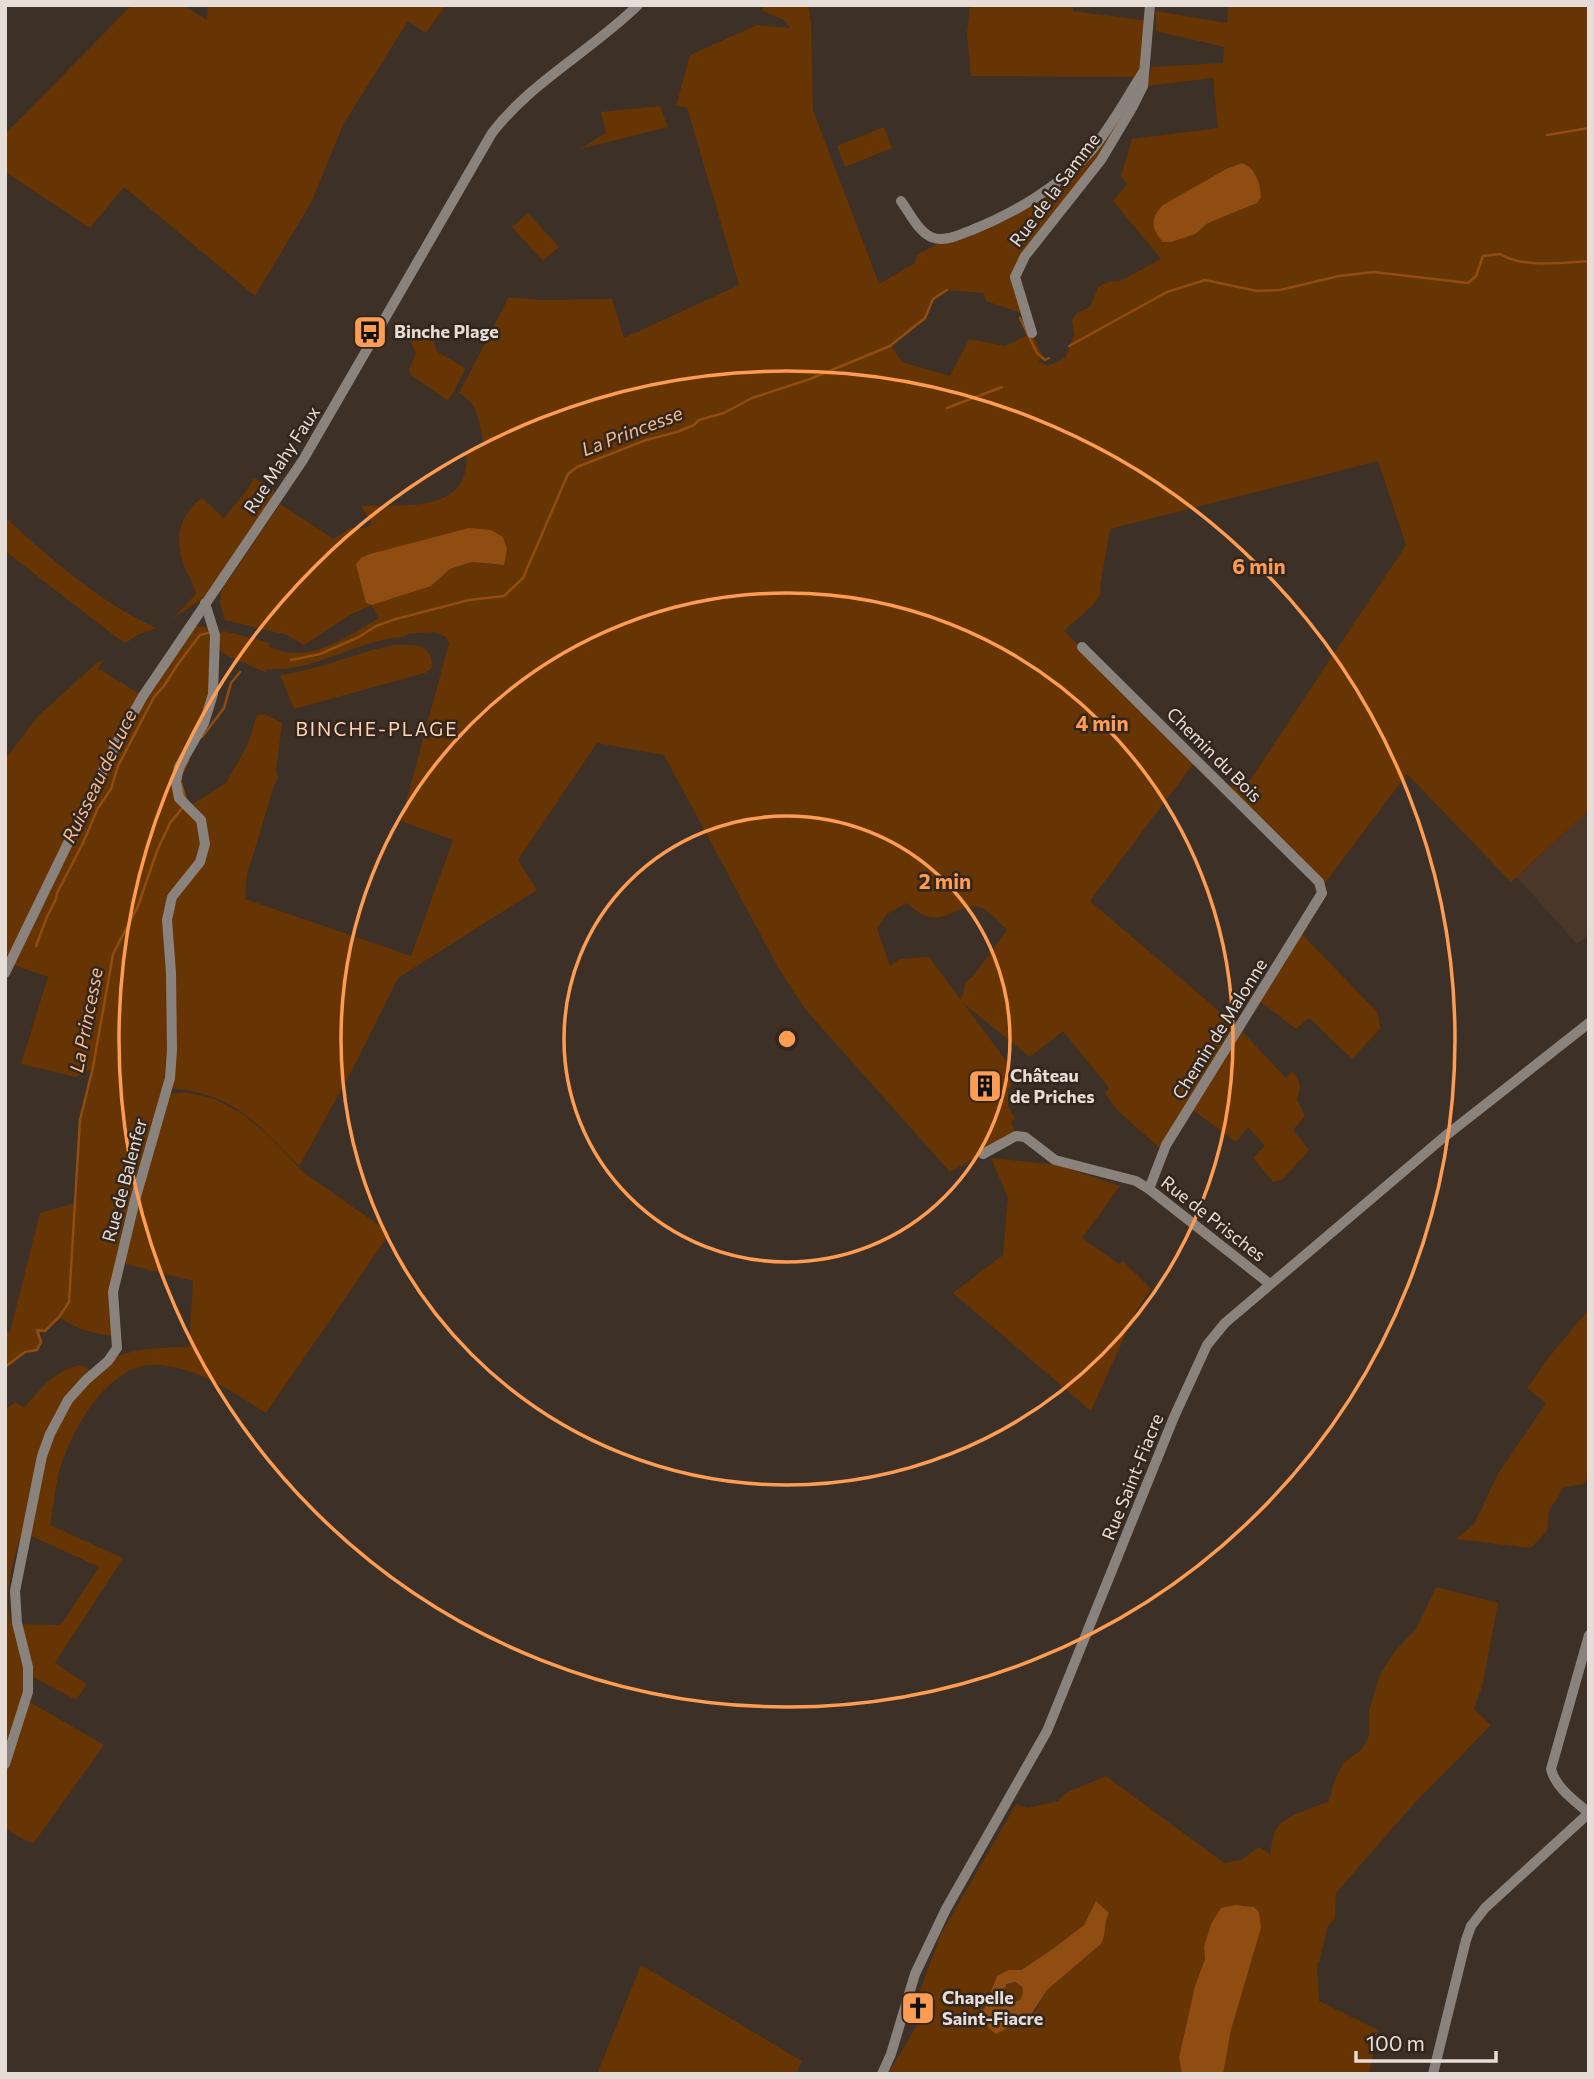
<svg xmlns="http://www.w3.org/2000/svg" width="1594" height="2079" font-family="Commissioner,sans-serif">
<rect width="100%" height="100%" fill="#3d3026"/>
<!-- built -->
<polygon fill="#4b372a" points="1589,810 1589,934 1577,944 1517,877"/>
<!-- green -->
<g fill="#673403" fill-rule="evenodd">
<polygon points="132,5 182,5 207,20 208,5 446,5 426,33 408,21 343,125 311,203 255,296 124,187 90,228 5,172 5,134"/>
<path d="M 763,5 L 808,5 L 811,23 L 813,110 L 879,284 L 915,263 L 917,255 L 948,238 L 994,221 L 1072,170 L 1117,112 L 1132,108 L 1016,271 L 1025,314 L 986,301 L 983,293 L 947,290 L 933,299 L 925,318 L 891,346 L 902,362 L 950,376 L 969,339 L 1005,346 L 1032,333 L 1041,352 L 1039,362 L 1048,366 L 1065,358 L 1074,336 L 1072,320 L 1077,313 L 1090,307 L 1098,287 L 1108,282 L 1120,281 L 1161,259 L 1113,201 L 1127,184 L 1121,176 L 1132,139 L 1218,128 L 1213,78 L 1146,86 L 1152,67 L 1223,63 L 1224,47 L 1156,31 L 1156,11 L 1227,23 L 1228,5 L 1589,5 L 1589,810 L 1511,882 L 1407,774 L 1322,887 L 1225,787 L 1248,783 L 1406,545 L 1378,461 L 1110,529 L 1100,587 L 1101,594 L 1094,604 L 1064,631 L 1197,759 L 1090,901 L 1239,1028 L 1286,1078 L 1292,1071 C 1301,1081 1301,1087 1297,1100 L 1305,1116 L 1293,1130 L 1309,1150 L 1282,1180 L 1273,1182 L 1253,1158 L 1265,1146 L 1248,1127 L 1236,1142 L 1190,1108 L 1164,1152 L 1117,1110 L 1105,1093 L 1109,1088 L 1063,1031 L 1030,1057 L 964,1004 L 1019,1078 L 1008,1089 L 1008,1106 L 1015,1118 L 1011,1122 L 1016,1136 L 950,1172 L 805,1009 L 780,971 L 664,755 L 597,743 L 518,860 L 537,890 L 398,978 L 351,1072 L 301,1163 L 298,1165 C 254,1121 234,1093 168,1088 L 115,1284 L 116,1336 C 94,1334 78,1330 59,1317 L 45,1331 L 38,1330 L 41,1342 L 37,1350 L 25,1352 L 5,1367 L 5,1331 L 10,1332 L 40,1213 L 76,1203 L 80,1120 L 93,1068 L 76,1077 L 21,1064 L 48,977 L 11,964 L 5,973 L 5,760 L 37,717 L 99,661 L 104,660 L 97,670 L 101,670 L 143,696 L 196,626 L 206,627 L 219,635 L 224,631 L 270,643 L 268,646 C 310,666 344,638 379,618 L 371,605 L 350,615 L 304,645 L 287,635 L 225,620 L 220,603 L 221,591 L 280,504 L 334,539 L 350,528 L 365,528 L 372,524 L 361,506 C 405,504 472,515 466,451 L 484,446 C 479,424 480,405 459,393 L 509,297 L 543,300 L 612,299 L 624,338 L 739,285 L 687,107 L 676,106 L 690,55 L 757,25 L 790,28 L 784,20 L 763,11 ZM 503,537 L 496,565 L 472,562 L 450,569 L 431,586 L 371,605 ZM 434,632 L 446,637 L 449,643 L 401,821 L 453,840 L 411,956 L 245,899 L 247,875 L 274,786 L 278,778 L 276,772 L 282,723 L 265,714 L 257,715 L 247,746 L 226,783 L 189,806 L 185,804 L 177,772 L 213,694 L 216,648 L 228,656 L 267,673 L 266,669 C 315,673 355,640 403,637 L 407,634 ZM 906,903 C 913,908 921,915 929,917 C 948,922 963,900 982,908 C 992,913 999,923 1007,930 L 974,975 L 966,982 L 961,1000 L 929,957 L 900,959 L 890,966 L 877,928 L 887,914 Z"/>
<polygon points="970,5 1073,5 1073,11 1149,21 1140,77 971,76 967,34"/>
<polygon points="660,106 668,127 580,149 606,133 601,112"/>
<polygon points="884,127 892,148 845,167 837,146"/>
<polygon points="528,213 559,247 543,261 512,227"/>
<path d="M 420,328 C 433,331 434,339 436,351 L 464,367 L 465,370 L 450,398 L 447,400 L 411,375 L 409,369 L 416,353 L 411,342 L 412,331 Z"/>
<path d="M 254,478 L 273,489 L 274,497 L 211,590 L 199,601 L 172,619 L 196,594 C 194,583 186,573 183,563 C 174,537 180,514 202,498 L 224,518 L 248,489 Z"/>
<path d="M 5,517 C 45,555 106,607 157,628 L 139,634 L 126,643 L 116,637 L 5,551 Z"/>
<path d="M 393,645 C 413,645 433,642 432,668 L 425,673 L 294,709 L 280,675 C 319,670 354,653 393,645 Z"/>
<polygon points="1299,931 1378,1013 1380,1029 1352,1059 1309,1018 1296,1029 1257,999"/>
<path d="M 184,1092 L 215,1099 L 244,1115 L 268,1135 L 303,1172 L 390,1233 L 266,1413 C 232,1392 200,1368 159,1365 C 108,1360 68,1435 58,1477 C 54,1493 53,1509 50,1525 L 123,1558 L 55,1663 L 87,1684 L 76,1700 L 31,1676 L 20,1624 L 61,1625 L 99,1567 L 29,1535 L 47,1447 L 72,1399 L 114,1358 C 137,1347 164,1348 189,1347 L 193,1281 L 122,1263 L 167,1099 L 172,1094 Z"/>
<polygon points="991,1158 1058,1165 1120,1186 1082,1238 1119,1264 1123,1261 1151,1289 1136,1311 1091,1411 953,1293 1003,1255 1008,1198"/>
<polygon points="1589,1309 1589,1474 1584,1484 1564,1487 1549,1511 1547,1531 1531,1548 1456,1539 1474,1524 1498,1474 1546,1403 1527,1388 1549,1357"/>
<path d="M 81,1365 L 91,1371 C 81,1384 64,1398 57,1413 C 47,1435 43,1462 37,1485 C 26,1523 9,1560 8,1599 C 7,1629 24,1645 25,1671 C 27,1699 13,1728 5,1754 L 5,1409 L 16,1402 L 24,1408 C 41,1388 55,1370 81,1365 Z"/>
<path d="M 1436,1587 L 1498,1603 L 1482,1687 L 1474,1709 L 1491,1725 L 1412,1806 L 1336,1893 L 1335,1918 L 1328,1926 L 1319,1962 L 1317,1962 L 1319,2001 L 1378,2030 L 1369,2074 L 1223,2074 L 1231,2030 L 1259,1934 L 1259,1912 L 1254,1907 L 1243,1905 L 1216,1918 L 1211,1924 L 1204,1946 L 1205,1959 L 1195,1986 L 1179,2057 L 1182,2074 L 888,2074 L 930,2003 L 919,1993 L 941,1934 L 1016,1804 L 1027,1808 L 1058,1801 L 1065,1793 L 1106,1776 L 1224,1863 L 1241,1860 L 1259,1847 L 1270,1854 C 1272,1847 1272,1838 1275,1831 C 1282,1815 1313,1809 1329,1801 L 1334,1782 L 1343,1763 L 1361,1750 L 1369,1736 L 1369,1711 L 1379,1677 L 1394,1652 L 1416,1629 ZM 1096,1902 L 1105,1930 L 1101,1944 L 1047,1990 L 1035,2011 L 992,2031 L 1008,1970 L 1020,1970 L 1054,1948 L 1084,1925 Z"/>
<polygon points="28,1701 104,1745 33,1844 5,1829 5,1770"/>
<polygon points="641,1965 802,2061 796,2074 597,2074"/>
<circle cx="1013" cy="1993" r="10"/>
</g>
<!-- water -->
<g fill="#8f4d11" fill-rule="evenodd">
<path d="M 1242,163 C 1255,167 1261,184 1261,198 L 1257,203 L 1208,223 L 1195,234 L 1171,242 L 1163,242 C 1151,229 1150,218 1163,205 L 1226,169 Z"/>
<polygon points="469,528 491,530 503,537 507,549 504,565 472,562 450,569 431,586 372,605 366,603 356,564 361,558 370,554"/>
<path d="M 1096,1901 L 1109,1913 C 1103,1924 1107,1933 1101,1944 L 1047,1990 L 1030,2016 L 996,2034 C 988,2028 983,2022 979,2013 L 985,2008 L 997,1976 L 1008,1970 L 1021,1970 L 1054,1948 L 1084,1925 ZM 1015,1982 L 1022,1987 L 1023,1993 L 1020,2000 L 1012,2003 L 1006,2000 L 1003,1992 L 1007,1984 Z"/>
<polygon points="1236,1905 1254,1907 1259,1912 1261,1928 1231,2030 1223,2074 1182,2074 1179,2057 1195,1986 1205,1959 1204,1946 1211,1924 1221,1908"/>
</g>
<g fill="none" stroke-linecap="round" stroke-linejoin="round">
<!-- stream -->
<g stroke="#8f4d11" stroke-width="2.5">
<polyline points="1547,135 1589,128"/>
<polyline points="1020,318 1037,353 1045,360 1049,358"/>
<path d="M 1069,346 L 1167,292 L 1205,280 L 1257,291 L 1280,290 L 1339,276 L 1374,272 L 1468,283 L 1476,276 L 1483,256 L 1500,254 C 1521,268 1564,263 1589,261"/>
<polyline points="947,408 1002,387"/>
<polyline points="291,660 320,654 359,637 376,626 396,619 469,600 504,596 523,578 568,474 577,467 646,440 677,432 694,425 699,420 724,413 752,398 810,379 890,346 925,318 933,299 947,290"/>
<polyline points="202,737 224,708 231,683 240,672"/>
<polyline points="182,773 188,760"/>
<polyline points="181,783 186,800"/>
<polyline points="36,946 46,919 56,899 57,893 83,843 98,808 111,789 118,766 154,697 164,686 178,664 200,635 208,633"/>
<polyline points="5,1367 25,1352 37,1350 41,1342 37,1330 45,1331 59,1317 69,1302 80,1120 93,1067 113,954 138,906 157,851 170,823 183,807"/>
</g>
<!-- minor -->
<g stroke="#89827d" stroke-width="10">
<path d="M 901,201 C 909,212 918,231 931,237 C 944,243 960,234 972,230 C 1015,213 1060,186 1091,151 C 1111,127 1127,97 1144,71"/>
<polyline points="1032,333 1015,277 1025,256 1101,160 1132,108 1143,86 1150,5"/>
<polyline points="1082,647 1319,882 1322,893 1166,1145 1149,1189"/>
<path d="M 5,973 L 115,746 L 143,696 L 303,460 L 492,133 C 532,81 591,51 638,5"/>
<polyline points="983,1154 1016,1136 1025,1137 1055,1160 1136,1181 1149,1189 1270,1284"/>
<polyline points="5,1764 28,1692 28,1667 17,1623 15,1591 42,1456 50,1434 68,1400 86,1380 108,1361 117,1348 113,1292 135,1200 170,1078 172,1050 171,973 167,920 172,897 200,862 205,844 201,820 179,798 176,782 179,767 204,723 213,694 215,635 205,603"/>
<path d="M 1589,1813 C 1575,1801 1555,1787 1551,1769 L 1589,1635"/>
<polyline points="882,2074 891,2054 915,1974 946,1909 1047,1731 1174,1417 1207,1345 1225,1323 1444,1137 1589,1023"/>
<polyline points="1433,2074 1466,1940 1471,1926 1485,1908 1589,1813"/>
</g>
</g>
<!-- distance rings -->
<g fill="none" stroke="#fc9d53" stroke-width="3.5">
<circle cx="787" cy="1039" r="223"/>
<circle cx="787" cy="1039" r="446"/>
<circle cx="787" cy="1039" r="668"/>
</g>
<!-- icons -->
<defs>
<g id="bus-square" transform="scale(1.75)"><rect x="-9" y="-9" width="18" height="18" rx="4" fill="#fc9d53" stroke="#33261d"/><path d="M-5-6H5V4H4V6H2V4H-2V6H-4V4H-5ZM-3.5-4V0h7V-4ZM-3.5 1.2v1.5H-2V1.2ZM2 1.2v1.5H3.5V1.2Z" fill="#111"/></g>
<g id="building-square" transform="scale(1.75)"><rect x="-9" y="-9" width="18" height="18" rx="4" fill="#fc9d53" stroke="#33261d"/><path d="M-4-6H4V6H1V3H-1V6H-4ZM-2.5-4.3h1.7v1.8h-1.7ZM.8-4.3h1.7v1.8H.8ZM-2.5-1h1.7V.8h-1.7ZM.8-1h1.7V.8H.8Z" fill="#111"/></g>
<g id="church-square" transform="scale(1.75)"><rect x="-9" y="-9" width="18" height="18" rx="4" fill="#fc9d53" stroke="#33261d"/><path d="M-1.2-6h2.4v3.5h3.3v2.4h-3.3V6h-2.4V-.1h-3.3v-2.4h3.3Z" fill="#111"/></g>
</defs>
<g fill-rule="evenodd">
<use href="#bus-square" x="370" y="332"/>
<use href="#building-square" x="985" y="1086"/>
<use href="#church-square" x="918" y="2008"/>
</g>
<g text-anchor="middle" stroke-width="5" stroke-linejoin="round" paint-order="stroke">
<!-- street labels -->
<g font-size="18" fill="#e6ddd7" stroke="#33261d">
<text transform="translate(1055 190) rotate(-53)" y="6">Rue de la Samme</text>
<text transform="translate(282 460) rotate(-57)" y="6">Rue Mahy Faux</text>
<text transform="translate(1214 755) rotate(45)" y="6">Chemin du Bois</text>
<text transform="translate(1220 1029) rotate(-58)" y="6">Chemin de Malonne</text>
<text transform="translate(125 1180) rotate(-75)" y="6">Rue de Balenfer</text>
<text transform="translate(1213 1219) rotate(38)" y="6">Rue de Prisches</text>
<text transform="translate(1133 1477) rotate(-68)" y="6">Rue Saint-Fiacre</text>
</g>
<!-- poi labels -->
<g font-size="18" font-weight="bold" fill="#e6ddd7" stroke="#33261d" text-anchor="start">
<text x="394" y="338">Binche Plage</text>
<text x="1010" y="1082">Château<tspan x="1010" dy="21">de Priches</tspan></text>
<text x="942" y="2004">Chapelle<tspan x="942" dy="21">Saint-Fiacre</tspan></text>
</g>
<!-- water labels -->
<g font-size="19" font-style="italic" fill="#f3ba92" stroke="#33261d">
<text transform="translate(632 431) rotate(-21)" y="7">La Princesse</text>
<text transform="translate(99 776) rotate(-64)" y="7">Ruisseau de Luce</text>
<text transform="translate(86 1020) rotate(-79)" y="7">La Princesse</text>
</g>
<!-- neighbourhood labels -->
<g font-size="19" letter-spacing="2" fill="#fdd4b8" stroke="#33261d">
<text x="377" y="736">BINCHE-PLAGE</text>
</g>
</g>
<circle cx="787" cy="1039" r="10" fill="#fc9d53" stroke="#33261d" stroke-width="3.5"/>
<g font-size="21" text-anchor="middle" font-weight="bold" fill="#fc9d53" stroke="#33261d" stroke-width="5" stroke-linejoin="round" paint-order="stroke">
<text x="1259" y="574">6 min</text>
<text x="1102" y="731">4 min</text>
<text x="945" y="889">2 min</text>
</g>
<!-- border -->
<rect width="1594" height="2079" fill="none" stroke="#e6ddd7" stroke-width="14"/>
<!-- scale -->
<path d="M1356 2051v10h140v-10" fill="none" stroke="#e6ddd7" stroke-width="3.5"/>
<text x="1366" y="2051" font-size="21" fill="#e6ddd7" stroke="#33261d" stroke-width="5" paint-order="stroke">100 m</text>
</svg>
